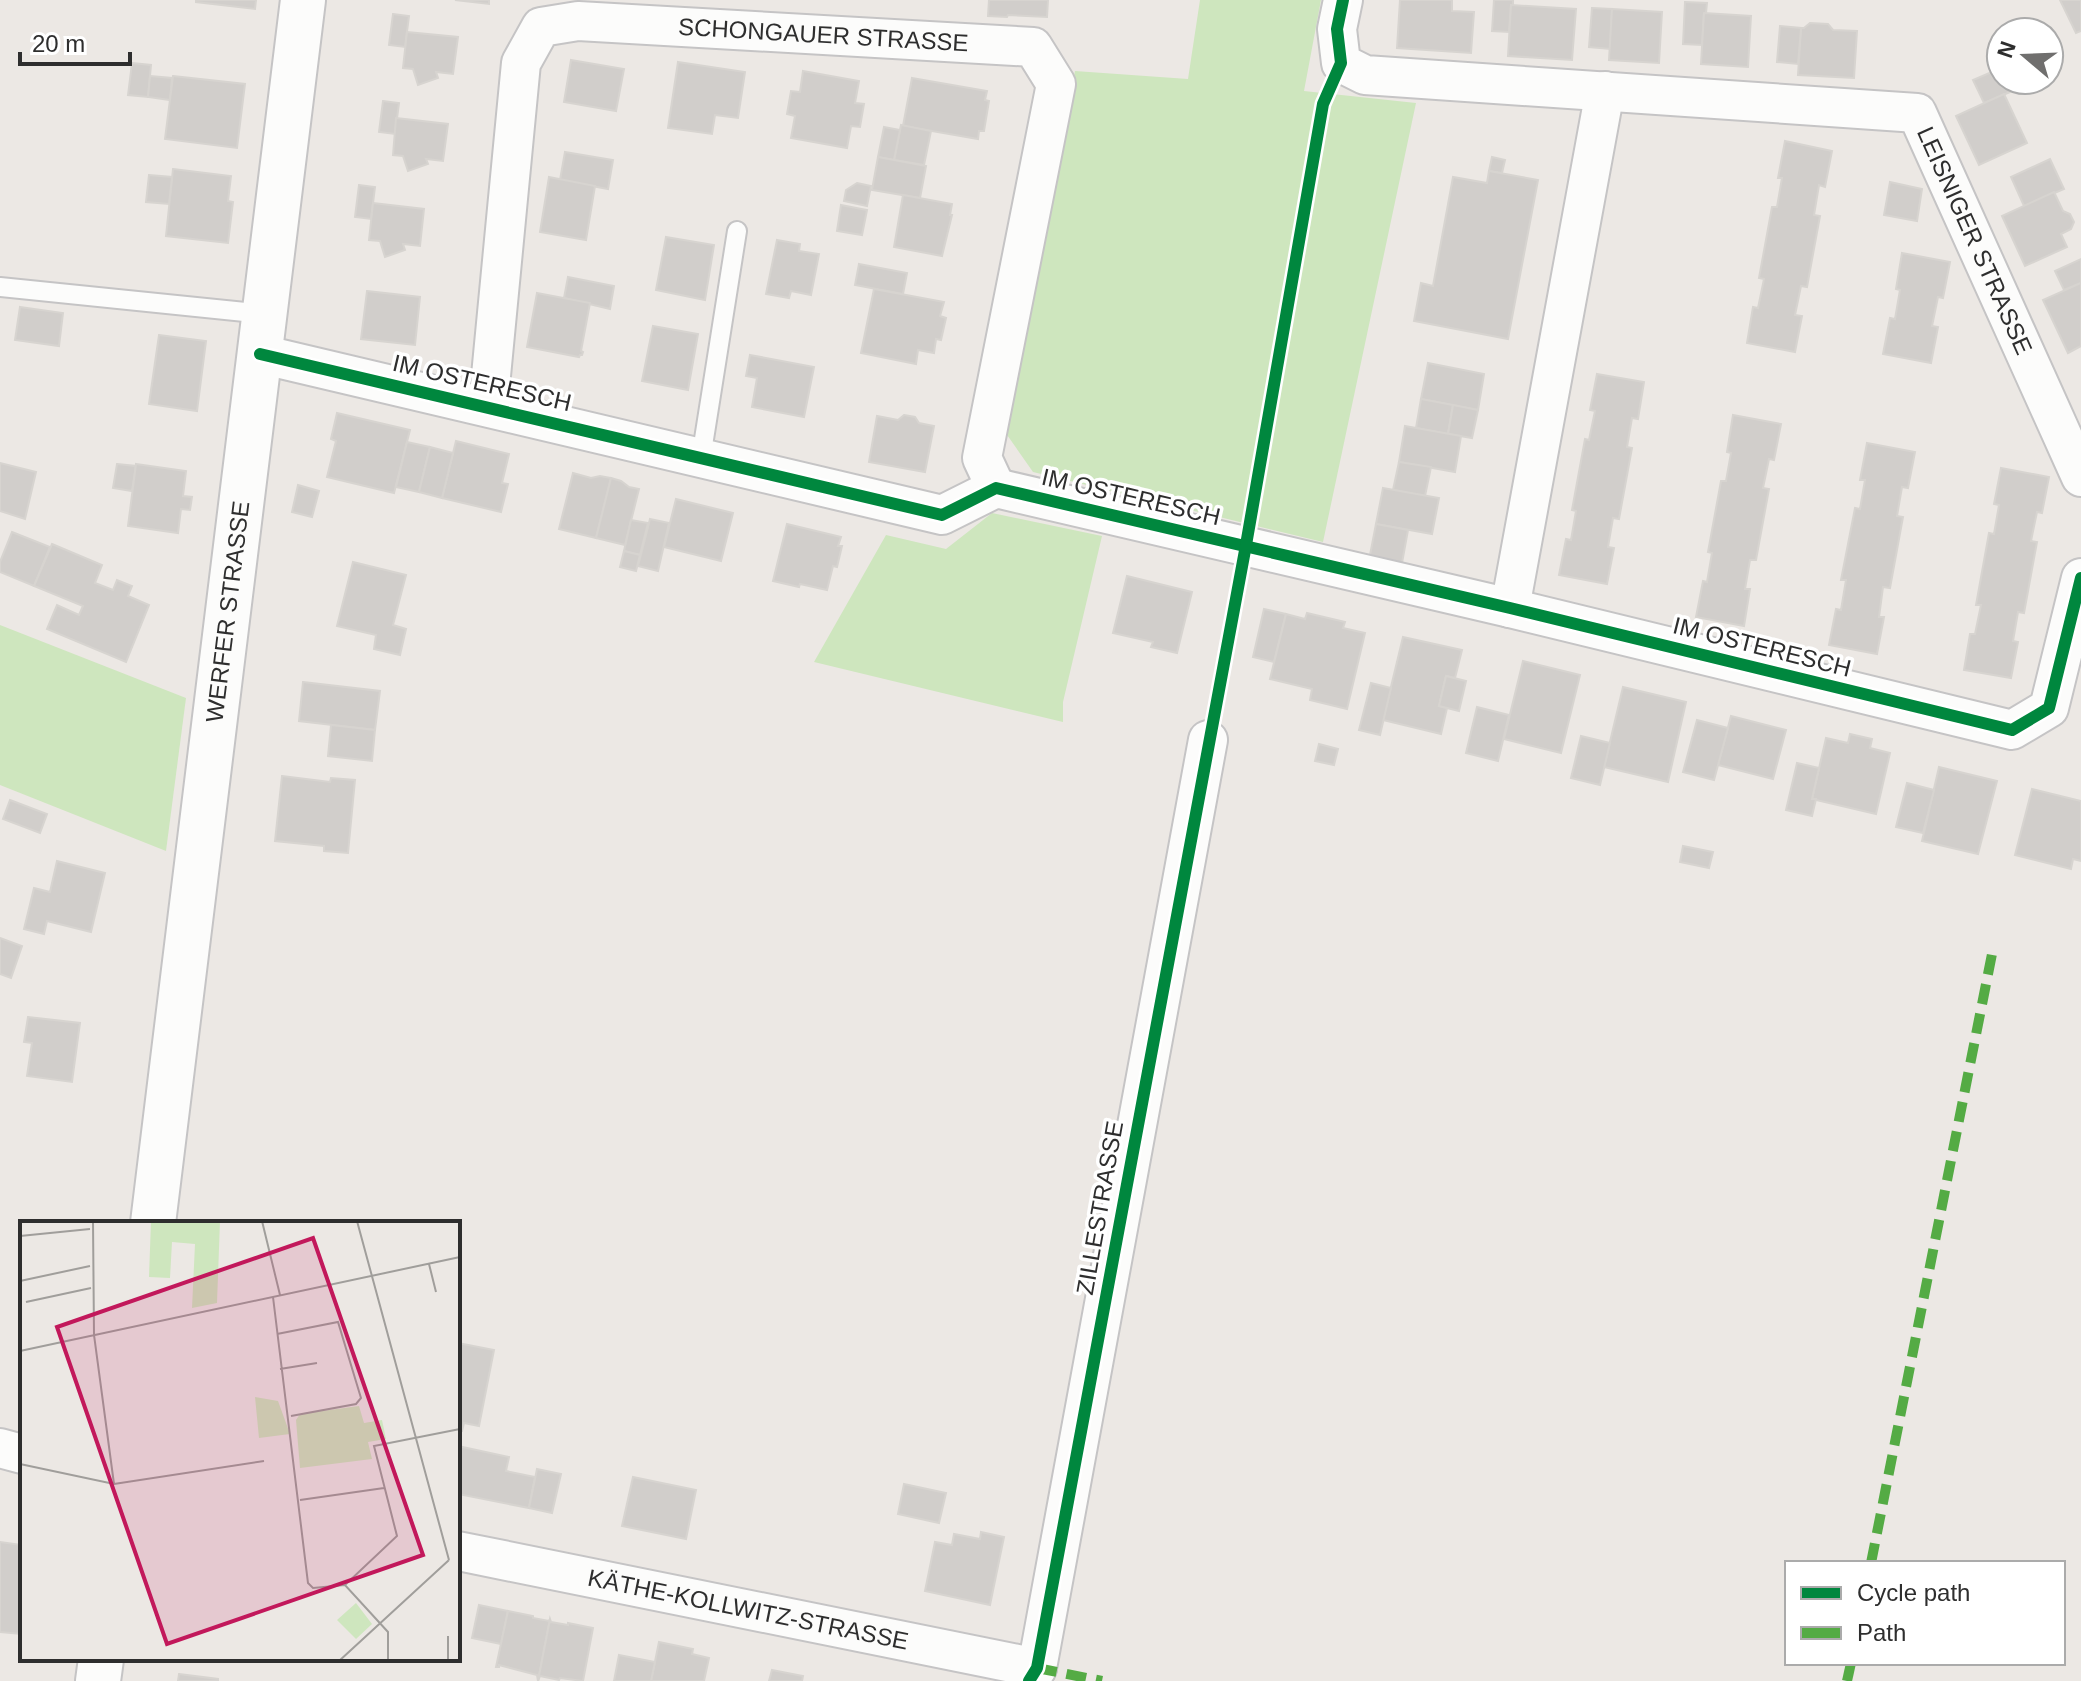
<svg xmlns="http://www.w3.org/2000/svg" width="2081" height="1681" font-family="Helvetica,sans-serif">
<rect width="100%" height="100%" fill="#ece8e4"/>
<!-- green -->
<g fill="#cee6be">
<polygon points="1200,0 1321,0 1304,91 1416,103 1323,542 1033,472 1005,432 1075,71 1188,79"/>
<polygon points="992,513 1102,536 1063,702 1063,722 814,662 886,535 946,549"/>
<polygon points="0,625 186,698 166,851 0,785"/>
</g>
<!-- building -->
<g fill="#d1cecb" stroke="#d7d4d0" stroke-width="2">
<polygon points="196,0 256,0 255,9 196,2"/>
<polygon points="455,0 489,0 489,4"/>
<polygon points="989,0 1048,0 1047,17 1008,15 1007,17 988,16"/>
<polygon points="1400,0 1452,0 1452,11 1474,12 1471,53 1397,48"/>
<polygon points="1494,0 1513,0 1513,5 1511,5 1509,32 1492,31"/>
<polygon points="2060,0 2081,0 2081,31 2076,33"/>
<polygon points="1685,2 1707,3 1706,13 1704,13 1702,45 1683,44"/>
<polygon points="1511,5 1576,9 1572,60 1508,56"/>
<polygon points="1592,8 1612,9 1610,49 1589,47"/>
<polygon points="1612,9 1662,12 1659,63 1609,60"/>
<polygon points="1704,13 1751,16 1748,67 1701,64"/>
<polygon points="393,14 409,16 405,47 389,45"/>
<polygon points="1810,23 1828,24 1833,30 1857,31 1854,78 1798,75 1801,28 1804,28"/>
<polygon points="1780,26 1801,28 1798,64 1777,62"/>
<polygon points="407,32 458,37 453,74 436,72 438,78 418,85 413,69 403,68"/>
<polygon points="571,60 624,69 616,111 564,102"/>
<polygon points="678,62 745,72 738,118 715,115 712,134 668,128"/>
<polygon points="132,63 151,65 148,97 128,95"/>
<polygon points="2001,68 2001,80 2025,80 2027,85 1984,103 1973,80"/>
<polygon points="803,71 859,81 855,103 864,104 860,127 851,126 847,148 791,138 795,116 787,114 791,91 800,92"/>
<polygon points="150,76 172,78 170,100 148,97"/>
<polygon points="173,76 245,84 237,148 165,139"/>
<polygon points="912,78 987,91 985,100 989,101 984,131 979,131 978,139 903,126"/>
<polygon points="2004,94 2027,143 1979,165 1956,116"/>
<polygon points="383,101 399,103 395,134 379,132"/>
<polygon points="396,118 448,124 443,161 426,159 428,164 408,171 403,156 393,155"/>
<polygon points="901,125 931,131 924,165 894,160"/>
<polygon points="884,127 900,130 894,160 878,157"/>
<polygon points="1785,141 1832,151 1825,187 1819,185 1814,215 1820,216 1807,287 1801,286 1795,315 1802,316 1795,352 1747,343 1753,307 1758,308 1764,279 1759,278 1772,207 1777,207 1782,178 1778,178"/>
<polygon points="565,152 613,160 608,189 560,180"/>
<polygon points="878,157 926,166 920,198 872,190"/>
<polygon points="1492,157 1505,160 1502,173 1489,171"/>
<polygon points="2050,159 2064,189 2024,206 2011,177"/>
<polygon points="173,169 231,176 228,201 233,202 228,243 166,236"/>
<polygon points="1489,171 1538,180 1508,339 1414,321 1421,283 1433,286 1453,177 1487,183"/>
<polygon points="149,175 172,177 169,204 146,202"/>
<polygon points="549,177 595,186 586,240 540,232"/>
<polygon points="1890,182 1922,189 1917,221 1884,215"/>
<polygon points="857,183 871,186 867,206 844,201 846,190"/>
<polygon points="359,185 375,187 371,219 355,217"/>
<polygon points="2054,192 2063,211 2070,214 2074,222 2071,229 2061,234 2067,247 2025,266 2002,216"/>
<polygon points="903,195 952,204 950,215 952,215 942,256 894,247"/>
<polygon points="373,203 424,209 420,246 403,244 405,250 385,257 380,241 369,240"/>
<polygon points="841,205 867,210 862,235 837,231"/>
<polygon points="666,237 714,245 705,300 656,290"/>
<polygon points="777,240 800,244 799,251 819,254 811,295 791,291 789,298 766,294"/>
<polygon points="1902,253 1950,262 1943,298 1938,297 1932,326 1938,327 1931,363 1883,354 1890,318 1895,319 1900,290 1896,289"/>
<polygon points="2081,259 2081,283 2064,290 2055,271"/>
<polygon points="859,264 907,273 903,294 855,285"/>
<polygon points="568,277 614,286 610,309 564,298"/>
<polygon points="2081,283 2081,346 2068,353 2043,300"/>
<polygon points="874,289 944,302 940,316 946,318 941,340 936,339 934,353 918,350 916,364 861,353"/>
<polygon points="367,291 420,297 415,345 361,339"/>
<polygon points="537,293 590,303 581,351 583,352 582,355 580,355 579,357 527,347"/>
<polygon points="20,307 63,313 59,346 15,340"/>
<polygon points="653,326 698,334 688,390 642,381"/>
<polygon points="159,335 206,341 197,411 149,404"/>
<polygon points="750,355 814,367 804,417 752,407 757,378 746,376"/>
<polygon points="1428,363 1484,374 1478,410 1421,399"/>
<polygon points="1597,374 1644,382 1638,419 1632,418 1627,447 1632,448 1619,519 1613,518 1608,547 1614,548 1607,584 1559,575 1566,539 1571,540 1576,511 1572,510 1585,439 1589,440 1595,411 1590,410"/>
<polygon points="1421,399 1453,405 1448,434 1416,428"/>
<polygon points="1453,405 1478,410 1472,438 1448,434"/>
<polygon points="337,413 410,430 394,493 327,477 336,441 331,439"/>
<polygon points="904,415 915,417 919,423 934,426 925,472 869,462 877,416 898,420"/>
<polygon points="1733,415 1781,424 1774,460 1769,459 1763,488 1769,489 1756,560 1750,560 1745,589 1750,589 1744,626 1696,617 1703,581 1707,582 1712,553 1708,552 1721,481 1726,481 1731,453 1727,452"/>
<polygon points="1405,426 1461,436 1455,472 1399,462"/>
<polygon points="456,441 509,454 502,483 508,484 501,512 442,498"/>
<polygon points="407,442 430,447 419,492 396,487"/>
<polygon points="1867,443 1915,452 1908,488 1902,487 1897,516 1903,517 1890,588 1883,587 1879,617 1884,617 1877,654 1829,645 1836,609 1841,610 1846,580 1841,580 1855,508 1860,509 1865,480 1860,480"/>
<polygon points="430,447 453,453 442,498 419,492"/>
<polygon points="1399,462 1431,467 1425,496 1393,490"/>
<polygon points="0,463 36,472 25,519 0,511"/>
<polygon points="117,464 136,466 132,491 113,488"/>
<polygon points="136,464 186,471 183,496 192,497 190,510 181,509 178,533 128,526"/>
<polygon points="2001,468 2049,477 2042,513 2037,512 2031,541 2037,542 2024,613 2018,612 2013,641 2018,642 2011,678 1964,670 1970,634 1975,634 1981,605 1976,605 1989,533 1994,534 1999,505 1994,504"/>
<polygon points="573,473 591,478 600,476 611,478 596,538 559,529"/>
<polygon points="611,478 621,481 629,487 639,489 625,545 596,538"/>
<polygon points="298,485 319,491 312,517 292,512"/>
<polygon points="1383,488 1439,498 1432,534 1376,524"/>
<polygon points="676,499 733,513 721,561 664,547"/>
<polygon points="650,519 669,523 658,571 638,566"/>
<polygon points="631,520 648,523 640,555 624,551"/>
<polygon points="787,524 841,537 838,546 842,546 837,567 833,566 827,590 800,584 799,587 773,581"/>
<polygon points="1376,524 1408,530 1402,563 1370,555"/>
<polygon points="12,532 50,547 34,586 0,572 0,562"/>
<polygon points="52,544 102,565 95,583 113,590 117,580 132,586 128,596 149,605 126,662 47,629 57,605 79,615 83,606 34,586"/>
<polygon points="624,551 640,555 636,571 620,567"/>
<polygon points="353,562 406,575 393,625 406,629 400,655 374,649 376,635 337,626"/>
<polygon points="1127,576 1192,592 1177,653 1151,647 1153,642 1113,633"/>
<polygon points="1264,609 1286,614 1274,662 1253,657"/>
<polygon points="1307,613 1345,622 1343,628 1365,633 1347,709 1310,700 1312,689 1270,679 1286,614 1305,619"/>
<polygon points="1403,637 1462,650 1455,678 1446,676 1439,706 1447,708 1441,734 1383,720"/>
<polygon points="1523,661 1580,675 1561,753 1504,739"/>
<polygon points="1446,676 1466,681 1459,711 1439,706"/>
<polygon points="303,682 380,691 375,730 299,721"/>
<polygon points="1371,683 1391,688 1380,735 1359,730"/>
<polygon points="1623,687 1686,702 1668,782 1604,767"/>
<polygon points="1477,707 1509,715 1498,761 1466,753"/>
<polygon points="1731,716 1786,730 1773,779 1718,765"/>
<polygon points="1697,720 1728,728 1714,780 1683,772"/>
<polygon points="331,725 375,730 372,761 328,756"/>
<polygon points="1850,734 1872,739 1870,748 1890,753 1876,814 1812,799 1826,738 1848,743"/>
<polygon points="1581,736 1610,743 1600,785 1571,778"/>
<polygon points="1319,744 1338,749 1334,765 1315,761"/>
<polygon points="1797,763 1819,768 1812,799 1816,799 1812,816 1786,810"/>
<polygon points="1939,767 1997,781 1978,854 1922,841"/>
<polygon points="282,776 330,782 331,778 355,780 348,853 324,851 324,846 275,841"/>
<polygon points="1907,783 1934,790 1923,833 1896,827"/>
<polygon points="2032,789 2081,801 2081,861 2073,859 2071,869 2015,855"/>
<polygon points="10,800 47,814 40,833 3,819"/>
<polygon points="1683,846 1713,852 1709,868 1680,862"/>
<polygon points="57,861 105,873 91,932 47,921 44,934 24,929 34,888 50,892"/>
<polygon points="0,938 22,946 11,978 0,974"/>
<polygon points="28,1017 80,1023 72,1082 27,1076 32,1043 24,1042"/>
<polygon points="458,1343 494,1350 479,1426 464,1423 462,1431 458,1431"/>
<polygon points="458,1446 509,1457 506,1471 535,1477 529,1508 458,1494"/>
<polygon points="537,1469 561,1474 552,1513 529,1508"/>
<polygon points="633,1477 696,1490 686,1539 622,1526"/>
<polygon points="904,1484 946,1493 939,1523 898,1514"/>
<polygon points="981,1532 1004,1537 990,1605 925,1591 935,1542 952,1545 954,1534 980,1539"/>
<polygon points="0,1542 22,1545 21,1634 0,1632"/>
<polygon points="479,1605 508,1611 501,1644 472,1638"/>
<polygon points="508,1611 533,1616 533,1618 549,1621 550,1619 538,1681 537,1675 499,1665 499,1667 496,1667"/>
<polygon points="550,1619 551,1622 568,1625 568,1623 593,1628 583,1681 560,1678 559,1680 540,1676 538,1681"/>
<polygon points="659,1642 693,1649 692,1654 709,1658 704,1681 651,1681"/>
<polygon points="619,1655 655,1662 651,1681 614,1681"/>
<polygon points="772,1670 803,1676 802,1681 769,1681"/>
<polygon points="179,1674 218,1679 218,1681 178,1681"/>
</g>
<g fill="none" stroke-linecap="round" stroke-linejoin="round">
<!-- lane casing -->
<g stroke="#c5c4c5" stroke-width="22">
<g id="lane">
<polyline points="0,287 265,314"/>
<polyline points="701,458 737,231"/>
</g>
</g>
<!-- street casing -->
<g stroke="#c5c4c5" stroke-width="42">
<g id="street">
<path id="s1" d="M 1343,0 L 1337,29 L 1341,63 L 1365,75 L 1917,113 L 2081,477"/>
<polyline points="260,354 942,515 996,488 1510,608 2012,730 2049,708 2081,578"/>
<path id="s2" d="M 488,407 L 521,63 L 541,27 L 578,21 L 1033,47 L 1056,84 L 982,458 L 996,488"/>
<polyline points="1510,608 1605,91"/>
<polyline points="0,1448 22,1454"/>
<path id="s3" d="M 458,1551 L 1037,1668"/>
<polyline points="1029,1681 1037,1668 1208,740"/>
</g>
</g>
<!-- secondary casing -->
<g stroke="#c5c4c5" stroke-width="48">
<g id="secondary">
<path id="s4" d="M 153,1223 L 303,0"/>
<polyline points="98,1681 101,1659"/>
</g>
</g>
<!-- lane -->
<use href="#lane" stroke="#fcfcfb" stroke-width="18"/>
<!-- street -->
<use href="#street" stroke="#fcfcfb" stroke-width="38"/>
<!-- secondary -->
<use href="#secondary" stroke="#fcfcfb" stroke-width="44"/>
<!-- quiet -->
<g stroke="#54ab44" stroke-width="10" stroke-dasharray="20 10" stroke-linecap="butt">
<polyline points="1871,1563 1992,954"/>
<polyline points="1037,1668 1102,1681"/>
<polyline points="1847,1681 1851,1663"/>
</g>
<!-- cycleway casing -->
<g stroke="#fff" stroke-width="17">
<g id="cycleway">
<polyline points="260,354 942,515 996,488 1510,608 2012,730 2049,708 2081,578"/>
<polyline points="1029,1681 1037,1668 1246,545 1323,104 1341,63 1337,29 1343,0"/>
</g>
</g>
<!-- cycleway -->
<use href="#cycleway" stroke="#00873e" stroke-width="12"/>
</g>
<g text-anchor="middle" stroke-width="7" stroke-linejoin="round" paint-order="stroke">
<!-- street labels -->
<g font-size="24" fill="#2e2e2e" stroke="#fff">
<text dy="8" stroke="none"><textPath href="#s2" startOffset="670">SCHONGAUER STRASSE</textPath></text>
<text dy="8" stroke="none"><textPath href="#s1" startOffset="784">LEISNIGER STRASSE</textPath></text>
<text transform="translate(482 383) rotate(13)" y="8">IM OSTERESCH</text>
<text transform="translate(1131 497) rotate(13)" y="8">IM OSTERESCH</text>
<text dy="8" stroke="none"><textPath href="#s4" startOffset="616">WERFER STRASSE</textPath></text>
<text transform="translate(1762 647) rotate(14)" y="8">IM OSTERESCH</text>
<text transform="translate(1100 1208) rotate(-80)" y="8">ZILLESTRASSE</text>
<text dy="8" stroke="none"><textPath href="#s3" startOffset="296">KÄTHE-KOLLWITZ-STRASSE</textPath></text>
</g>
</g>
<!-- overview -->
<g transform="translate(20 1221)">
<rect width="440" height="440" fill="#ece8e4"/>
<path d="M 131,0 L 200,0 L 197,82 L 172,87 L 175,23 L 152,21 L 150,57 L 129,56 ZM 235,176 L 258,180 L 270,213 L 239,217 ZM 339,185 L 344,202 L 362,199 L 366,218 L 348,221 L 352,238 L 280,247 L 276,199 L 280,193 ZM 336,382 L 352,403 L 336,418 L 317,399 Z" fill="#cee6be"/>
<path fill="none" stroke="#a09e9b" stroke-width="2" d="M 73,0 L 74,114 L 94,263M 242,0 L 260,74M 337,0 L 429,339M 0,15 L 70,8M 409,43 L 416,71M 0,60 L 70,45M 253,76 L 288,362 L 293,367 L 325,364 L 368,411 L 368,440M 6,81 L 71,67M 257,113 L 318,101 L 341,177 L 336,183 L 271,195M 0,130 L 440,36M 260,148 L 297,142M 0,243 L 94,263 L 244,240M 280,279 L 364,267M 325,364 L 377,315 L 354,225 L 440,208M 428,415 L 428,440M 319,440 L 429,339"/>
<path fill="#c2185b" fill-opacity="0.15" stroke="#c2185b" stroke-width="4" d="M 293,17 L 403,334 L 147,423 L 37,106 Z"/>
<rect width="440" height="440" fill="none" stroke="#2e2e2e" stroke-width="4"/>
</g>
<!-- legend -->
<rect x="1785" y="1561" width="280" height="104" fill="#ffffff" stroke="#ababab" stroke-width="2"/>
<rect x="1801" y="1587" width="40" height="12" fill="#00873e" stroke="#ababab" stroke-width="2"/>
<text x="1857" y="1601" font-size="24" fill="#2e2e2e">Cycle path</text>
<rect x="1801" y="1627" width="40" height="12" fill="#54ab44" stroke="#ababab" stroke-width="2"/>
<text x="1857" y="1641" font-size="24" fill="#2e2e2e">Path</text>
<!-- north arrow -->
<g transform="translate(2025 56) rotate(289)"><circle r="38" fill="#ffffff" stroke="#ababab" stroke-width="2"/>
<path d="M0-6L14 30L0 20L-14 30Z" fill="#706f6e"/>
<text y="-12" font-size="22" font-weight="bold" text-anchor="middle" fill="#2e2e2e">N</text>
</g>
<!-- scale -->
<path d="M20 52v12h110v-12" fill="none" stroke="#2e2e2e" stroke-width="4"/>
<text x="32" y="52" font-size="24" fill="#2e2e2e" stroke="#ffffff" stroke-width="6" paint-order="stroke">20 m</text>
</svg>
